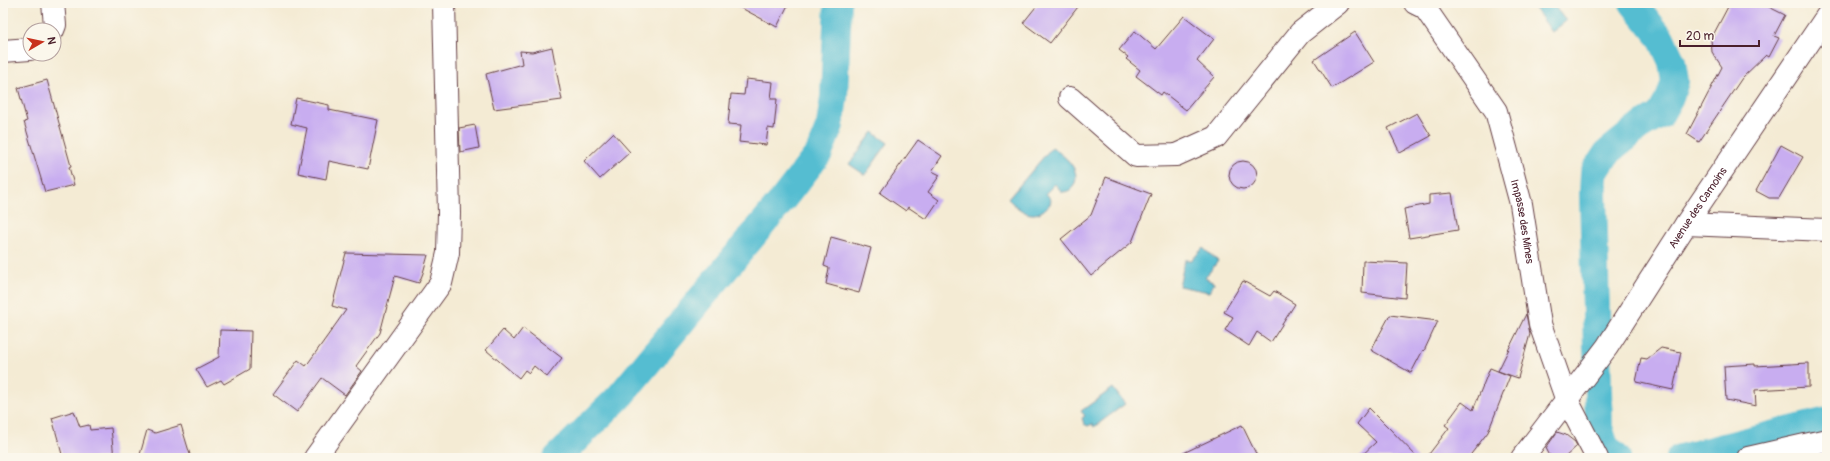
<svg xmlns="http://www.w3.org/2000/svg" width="1830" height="461" font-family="Pangolin,sans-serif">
<rect width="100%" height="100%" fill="#fbf7ec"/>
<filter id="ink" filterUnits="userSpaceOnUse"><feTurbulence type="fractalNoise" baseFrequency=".025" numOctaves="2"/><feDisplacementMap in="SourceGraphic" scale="8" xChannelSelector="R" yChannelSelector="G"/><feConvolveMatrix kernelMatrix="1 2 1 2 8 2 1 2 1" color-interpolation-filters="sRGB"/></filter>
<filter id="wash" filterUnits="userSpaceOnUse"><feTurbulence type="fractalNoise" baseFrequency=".012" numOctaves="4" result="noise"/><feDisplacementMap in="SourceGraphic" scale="16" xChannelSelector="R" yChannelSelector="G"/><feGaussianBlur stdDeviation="0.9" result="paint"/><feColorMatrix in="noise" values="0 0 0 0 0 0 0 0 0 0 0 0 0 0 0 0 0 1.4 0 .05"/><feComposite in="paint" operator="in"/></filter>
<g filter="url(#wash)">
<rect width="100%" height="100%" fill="#f4ebd4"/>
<!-- water -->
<g fill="#54bdd1" stroke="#4f6e7e">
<polygon points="1531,3 1552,3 1566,21 1552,32"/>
<polygon points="873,132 888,143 865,175 849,164"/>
<path d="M 1052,147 C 1064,156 1082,169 1074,185 C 1072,190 1067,192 1062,192 L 1055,184 L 1046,193 L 1051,200 L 1050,204 C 1035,222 1022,213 1008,199 Z"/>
<polygon points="1203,248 1218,261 1205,278 1214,283 1209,292 1179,286 1185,260 1192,260"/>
<polygon points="1113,388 1125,404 1094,427 1092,424 1088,426 1084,424 1082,418 1085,416 1081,411"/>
</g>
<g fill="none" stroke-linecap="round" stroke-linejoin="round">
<!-- canal -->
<g stroke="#54bdd1" stroke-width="28">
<polyline points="557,458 620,396 780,203 819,153 830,125 834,97 838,3"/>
<polyline points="1617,458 1605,446 1599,428 1593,194 1594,173 1607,153 1638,128 1660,115 1670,97 1675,81 1672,62 1661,38 1633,3"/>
<polyline points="1680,458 1827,421"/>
</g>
</g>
<g id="blocks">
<!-- building -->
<g fill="#c8adf0">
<polygon points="732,3 789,3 777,27"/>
<polygon points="1039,3 1081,3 1050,43 1023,23"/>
<polygon points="1730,3 1761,3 1785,15 1774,36 1779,38 1769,57 1766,55 1742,78 1699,142 1687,134 1722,67 1712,52 1711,39"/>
<polygon points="1184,16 1214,39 1197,61 1214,77 1186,110 1163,92 1161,95 1136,76 1140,70 1126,59 1128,57 1119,50 1135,31 1156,49"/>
<polygon points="1355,32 1374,62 1332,88 1314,60"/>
<polygon points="552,47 562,100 494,109 486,74 522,64 520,51 532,52"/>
<polygon points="746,79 773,82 771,99 777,99 774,129 768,128 766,145 739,142 741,125 728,124 731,94 744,95"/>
<polygon points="47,80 71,166 69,167 74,185 45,192 24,122 27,121 18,88"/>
<polygon points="296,98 329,105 329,110 378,120 368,169 329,161 326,179 298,173 307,128 291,124"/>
<polygon points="1417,113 1431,136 1400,153 1388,128"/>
<polygon points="475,125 479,148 460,152 459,128"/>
<polygon points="613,133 630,152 600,179 584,161"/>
<polygon points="918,140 942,156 932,171 940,175 928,192 939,200 926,219 908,207 906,211 880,193"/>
<polygon points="1781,145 1803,157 1779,198 1769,198 1756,191"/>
<circle cx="1243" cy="175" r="14"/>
<polygon points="1106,177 1151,194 1132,242 1091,276 1061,239 1091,215"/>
<polygon points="1452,193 1458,230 1409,238 1404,209 1429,204 1429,195"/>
<polygon points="831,237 871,248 859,293 826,284 829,268 824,266"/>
<polygon points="346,253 428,255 423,273 419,283 395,276 380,333 356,366 362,371 345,395 322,378 297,412 273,394 298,360 306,366 346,310 332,306"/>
<polygon points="1363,261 1407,263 1405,298 1362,293"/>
<polygon points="1243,281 1270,296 1274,291 1295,304 1271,342 1257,332 1249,346 1225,330 1233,317 1224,312"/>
<polygon points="1526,314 1530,334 1518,378 1498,371"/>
<polygon points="1390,315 1438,321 1424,351 1423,350 1411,373 1371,350"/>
<polygon points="523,328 562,358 547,377 534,366 529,373 525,370 519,378 486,350 503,330 514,340"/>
<polygon points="220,330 251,331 250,369 224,384 221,380 207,387 196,369 219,357"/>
<polygon points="1661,348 1681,352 1673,390 1636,382 1641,358 1647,359"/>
<polygon points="1809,363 1809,387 1755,390 1756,406 1726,400 1724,366 1755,364 1755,366"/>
<polygon points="1490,368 1510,376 1488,432 1468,458 1426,458 1449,428 1445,425 1462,402 1473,410"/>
<polygon points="1369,408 1390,429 1418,458 1359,458 1376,442 1357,424"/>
<polygon points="74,411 80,427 89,425 90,430 111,428 114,458 63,458 52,418"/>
<polygon points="181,425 191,458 139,458 147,430 155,433"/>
<polygon points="1242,425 1258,458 1173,458"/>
<polygon points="1557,432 1566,435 1575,442 1577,446 1564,458 1551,458 1546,448"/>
</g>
</g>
</g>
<g filter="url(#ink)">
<use href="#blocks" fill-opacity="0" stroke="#643e44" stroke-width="1"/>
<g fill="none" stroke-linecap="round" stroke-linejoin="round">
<!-- street casing -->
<g stroke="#643e44" stroke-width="24">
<g id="street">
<path id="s1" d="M 1415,3 L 1425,8 L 1496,111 L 1521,204 L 1540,324 L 1566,398 L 1597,458"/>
<polyline points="53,30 55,25 53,3"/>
<polyline points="3,51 30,49"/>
<polyline points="1070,98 1136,156 1176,155 1216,137 1300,33 1338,3"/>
<polyline points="1686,224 1827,230"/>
<polyline points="315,458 441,283 448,253 449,213 444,3"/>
<path id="s2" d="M 1522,458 L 1607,347 L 1686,224 L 1827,16"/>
<polyline points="1748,458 1827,440"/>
</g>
</g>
<!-- street -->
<use href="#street" stroke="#fff" stroke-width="22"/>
</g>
</g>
<g text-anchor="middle" stroke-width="4" stroke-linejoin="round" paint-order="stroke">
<!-- street labels -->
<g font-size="11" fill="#4a1f2b" stroke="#fbf7ec">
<text dy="4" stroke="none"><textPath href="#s2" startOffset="306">Avenue des Camoins</textPath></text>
<text dy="4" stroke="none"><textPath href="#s1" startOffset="250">Impasse des Mines</textPath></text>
</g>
</g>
<!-- margin -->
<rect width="1830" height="461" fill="none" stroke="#fbf7ec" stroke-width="16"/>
<!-- north arrow -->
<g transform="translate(42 42) rotate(81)"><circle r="19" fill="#fbf7ec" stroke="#b4a19f"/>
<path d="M0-3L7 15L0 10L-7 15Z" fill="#c8321e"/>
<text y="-6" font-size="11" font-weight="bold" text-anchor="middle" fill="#4a1f2b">N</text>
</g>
<!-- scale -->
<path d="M1680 40v6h79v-6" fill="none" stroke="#4a1f2b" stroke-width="2"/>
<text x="1686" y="40" font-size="12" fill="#4a1f2b" stroke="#fbf7ec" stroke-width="3" paint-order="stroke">20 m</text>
</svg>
